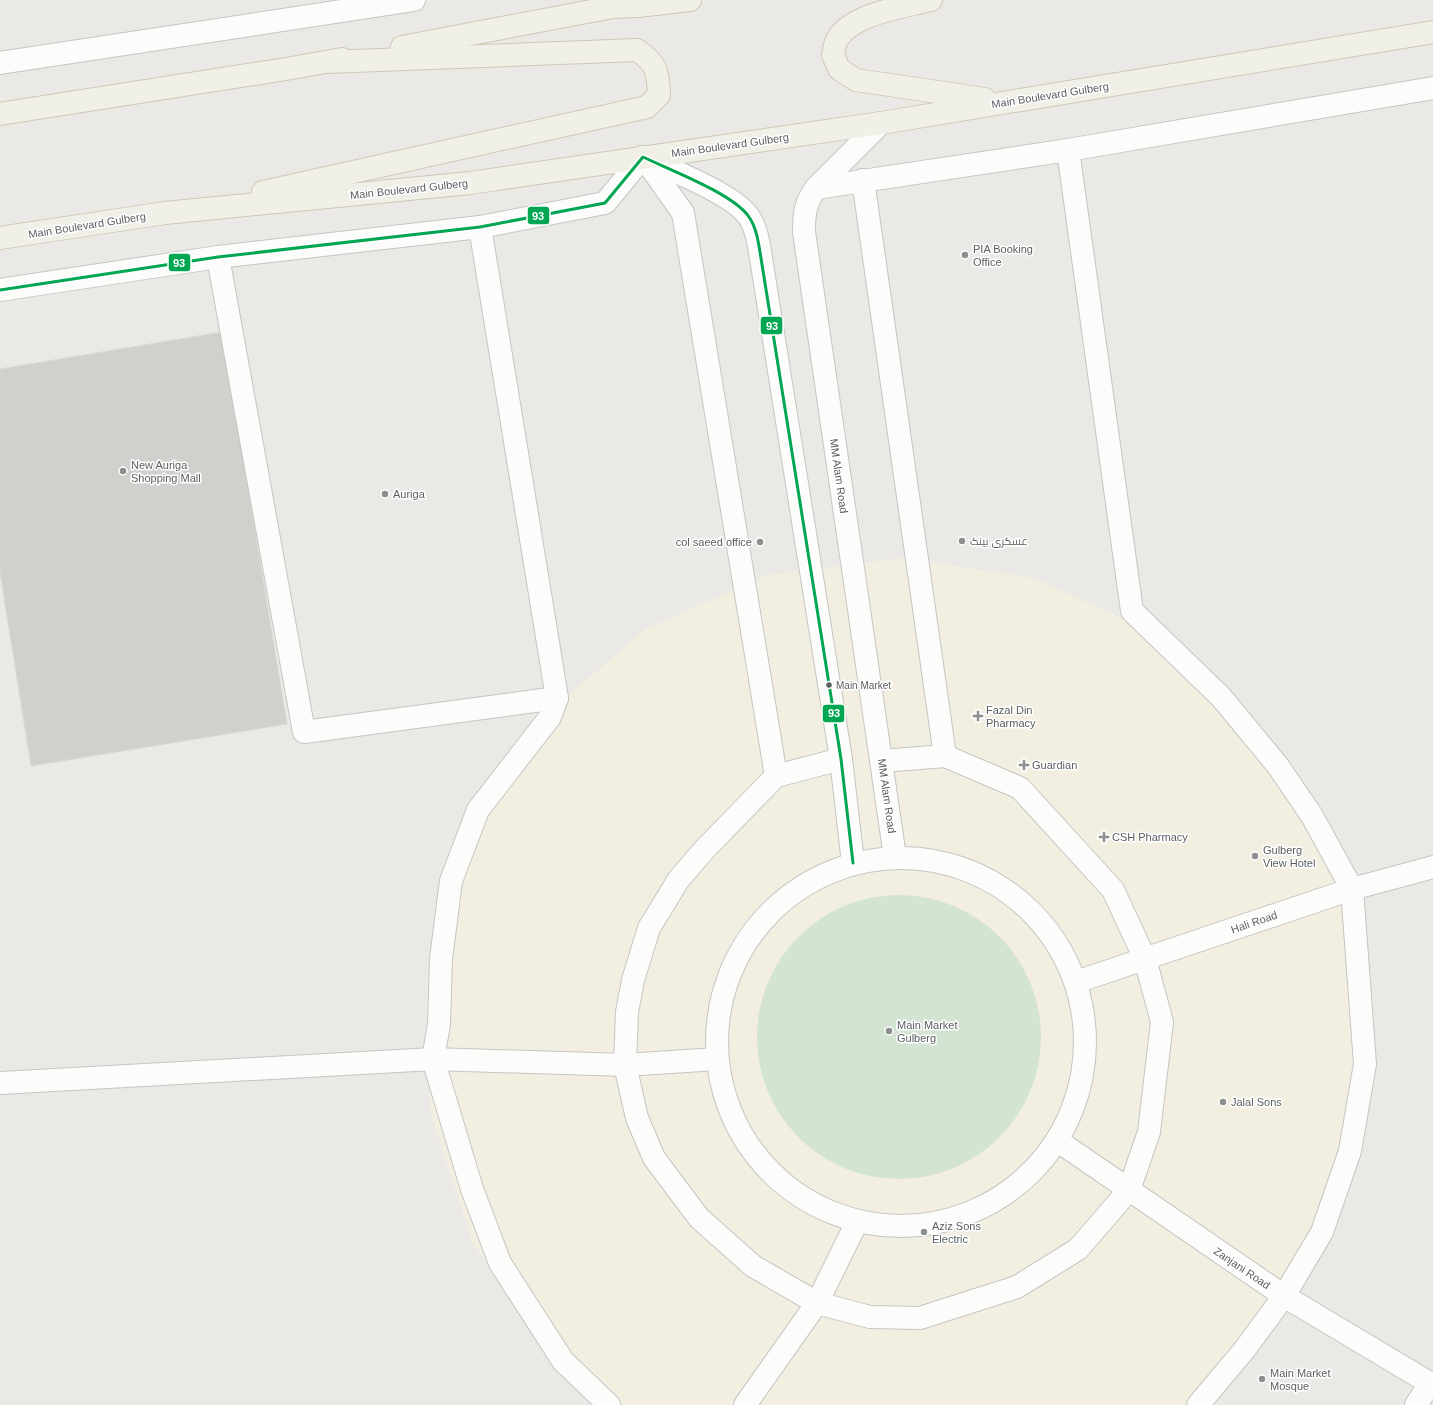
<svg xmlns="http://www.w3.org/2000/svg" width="1433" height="1405" font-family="Helvetica,Cairo,sans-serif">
<rect width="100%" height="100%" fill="#eae9e5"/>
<!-- commercial -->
<polygon fill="#f2eee0" points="901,558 1034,578 1156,634 1257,723 1330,836 1368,965 1333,1228 1191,1405 611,1405 549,1354 473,1243 431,1115 426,981 459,851 544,716 646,629 768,575"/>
<!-- green -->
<circle fill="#d4e4d3" cx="899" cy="1037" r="142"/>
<!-- building -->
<polygon fill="#d0d0cd" stroke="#d9d8d4" points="222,332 287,724 31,766 0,572 0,369"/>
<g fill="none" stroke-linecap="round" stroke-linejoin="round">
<!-- minor casing -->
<g stroke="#c6c5c5" stroke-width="24">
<g id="minor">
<polyline points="0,63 414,0"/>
<path d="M 881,123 L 816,188 C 805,203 804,214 804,232 L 895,857"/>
<polyline points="1068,150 1132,611 1221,697 1278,766 1312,816 1352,889 1365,1064 1350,1151 1322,1232 1284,1296 1245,1349 1198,1405"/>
<path d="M 643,157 C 670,170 734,194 749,217 C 756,227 758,240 760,252 L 841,759 L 853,863"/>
<polyline points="644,158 683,213 776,776"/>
<polyline points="863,180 945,756 882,761"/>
<polyline points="816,188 1068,150 1433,88"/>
<polyline points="480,227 557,698 550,717 478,810 451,881 441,959 439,1024 433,1059 472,1189 500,1263 563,1361 609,1405"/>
<polyline points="218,257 304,732 557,698"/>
<polyline points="0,290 218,257 480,227 605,203 643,157"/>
<polyline points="841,759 776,776 704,850 679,879 649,928 633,980 627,1012 625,1065 637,1118 654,1158 699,1218 753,1266 817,1303 870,1317 920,1318 1017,1287 1078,1249 1129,1190 1149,1132 1162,1022 1145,959 1113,890 1020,788 945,756"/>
<circle cx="901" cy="1042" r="184"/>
<polyline points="1076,982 1352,889 1433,867"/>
<polyline points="0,1083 433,1059 625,1065 717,1059"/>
<polyline points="1058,1141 1284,1296 1433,1385"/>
<polyline points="745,1405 817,1303 857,1222"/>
<polyline points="1416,1405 1430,1383"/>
</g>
</g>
<!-- major casing -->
<g stroke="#cec9b6" stroke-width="24">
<g id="major">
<path d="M 931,0 C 905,7 854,13 838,38 C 835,42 834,50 833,55 L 839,69 L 856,80 L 985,99"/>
<polyline points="402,47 613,7 638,6 690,0"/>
<polyline points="0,114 286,69 342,59"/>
<path d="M 263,192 L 647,107 L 659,95 C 658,71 657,64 637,50 L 327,62"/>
<polyline points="0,238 165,213 470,183 881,123 1433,32"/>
</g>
</g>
<!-- minor -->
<use href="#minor" stroke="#fcfcfb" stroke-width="22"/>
<!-- major -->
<use href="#major" stroke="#f1f0e8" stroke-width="22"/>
<!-- bus-1 casing -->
<g stroke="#fff" stroke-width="6">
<path id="bus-1" d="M 0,290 L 218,257 L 480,227 L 605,203 L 643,157 C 670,170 734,194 749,217 C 756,227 758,240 760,252 L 841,759 L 853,863"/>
</g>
<!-- bus-1 -->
<use href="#bus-1" stroke="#00a651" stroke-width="3"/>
</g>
<!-- markers -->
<g fill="#8d8f8f" stroke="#fff" stroke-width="1.5">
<circle cx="965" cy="255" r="4"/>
<circle cx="123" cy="471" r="4"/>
<circle cx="385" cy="494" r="4"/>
<circle cx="962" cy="541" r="4"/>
<circle cx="760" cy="542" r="4"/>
<path d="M976 710h4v4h4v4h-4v4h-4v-4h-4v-4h4z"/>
<path d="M1022 759h4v4h4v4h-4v4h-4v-4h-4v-4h4z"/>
<path d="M1102 831h4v4h4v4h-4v4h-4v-4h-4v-4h4z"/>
<circle cx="1255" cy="856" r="4"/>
<circle cx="889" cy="1031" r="4"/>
<circle cx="1223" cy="1102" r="4"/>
<circle cx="924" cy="1232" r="4"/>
<circle cx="1262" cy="1379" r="4"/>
</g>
<circle fill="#5b5e61" stroke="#fff" stroke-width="1.5" cx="829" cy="685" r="3.5"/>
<g text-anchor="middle" stroke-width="3" stroke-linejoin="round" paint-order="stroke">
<!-- bus labels -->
<g font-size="10" fill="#5b5e61" stroke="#fff" text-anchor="start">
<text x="836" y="689">Main Market</text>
</g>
<!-- street labels -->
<g font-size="11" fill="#5b5e61" stroke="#fff">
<text transform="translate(1050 95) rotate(-9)" y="4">Main Boulevard Gulberg</text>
<text transform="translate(730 145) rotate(-8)" y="4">Main Boulevard Gulberg</text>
<text transform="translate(409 189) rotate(-6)" y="4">Main Boulevard Gulberg</text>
<text transform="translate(87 225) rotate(-9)" y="4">Main Boulevard Gulberg</text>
<text transform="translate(839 476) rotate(82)" y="4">MM Alam Road</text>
<text transform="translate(887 796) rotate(82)" y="4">MM Alam Road</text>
<text transform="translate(1254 922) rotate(-19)" y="4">Hali Road</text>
<text transform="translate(1242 1268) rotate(34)" y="4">Zanjani Road</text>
</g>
<!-- poi labels -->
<g font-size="11" fill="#5b5e61" stroke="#fff" text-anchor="start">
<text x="973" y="253">PIA Booking<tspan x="973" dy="13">Office</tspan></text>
<text x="131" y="469">New Auriga<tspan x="131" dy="13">Shopping Mall</tspan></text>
<text x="393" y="498">Auriga</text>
<text x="970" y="545">عسکری بینک</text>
<text x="752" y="546" text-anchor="end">col saeed office</text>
<text x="986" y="714">Fazal Din<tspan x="986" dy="13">Pharmacy</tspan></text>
<text x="1032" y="769">Guardian</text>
<text x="1112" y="841">CSH Pharmacy</text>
<text x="1263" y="854">Gulberg<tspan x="1263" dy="13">View Hotel</tspan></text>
<text x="897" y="1029">Main Market<tspan x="897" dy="13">Gulberg</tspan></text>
<text x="1231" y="1106">Jalal Sons</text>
<text x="932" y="1230">Aziz Sons<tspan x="932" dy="13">Electric</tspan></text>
<text x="1270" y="1377">Main Market<tspan x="1270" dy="13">Mosque</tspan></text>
</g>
</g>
<g stroke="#fff" stroke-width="1.5">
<rect x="527" y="206" width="23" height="19" rx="4" fill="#00a651"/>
<rect x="168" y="253" width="23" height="19" rx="4" fill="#00a651"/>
<rect x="760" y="316" width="23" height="19" rx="4" fill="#00a651"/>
<rect x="822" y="704" width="23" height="19" rx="4" fill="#00a651"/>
</g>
<g font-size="11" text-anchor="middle" font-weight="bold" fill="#fff">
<text x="538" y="220">93</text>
<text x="179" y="267">93</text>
<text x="772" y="330">93</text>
<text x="834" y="717">93</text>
</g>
</svg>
